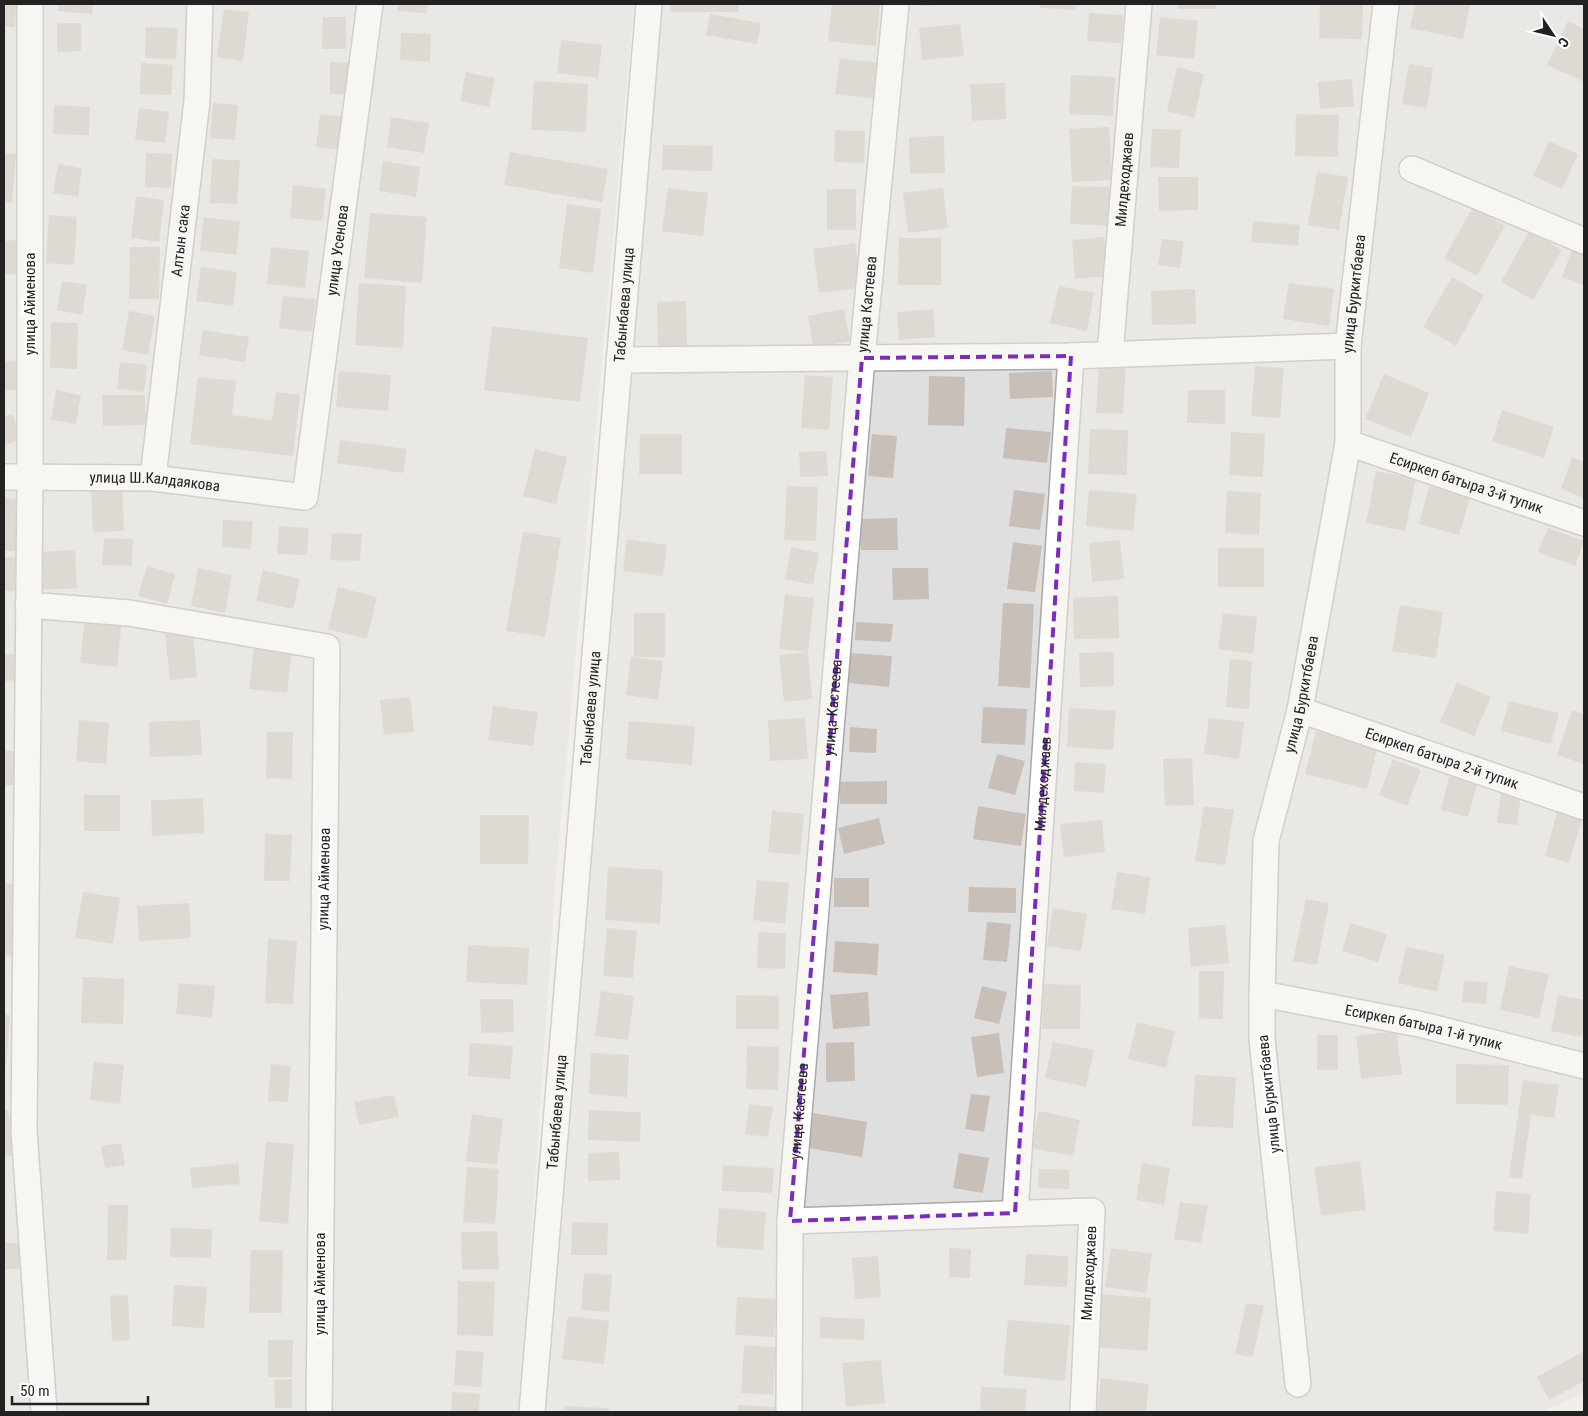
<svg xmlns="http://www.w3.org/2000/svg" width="1588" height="1416" font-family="'Roboto Condensed',sans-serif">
<rect width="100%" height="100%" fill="#f2efe9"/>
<!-- residential -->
<g fill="#e0dfdf">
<polygon points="4,4 634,4 556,873 519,1412 4,1412"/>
<polygon points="654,4 1584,4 1584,1394 1540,1412 546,1412"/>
</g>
<!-- building -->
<g fill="#c7bfb8">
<polygon points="4,4 16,4 15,27 4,27"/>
<polygon points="59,4 93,4 92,14 58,11"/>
<polygon points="398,4 428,4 427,13 397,11"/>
<rect x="670" y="4" width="69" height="8"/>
<polygon points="832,4 880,4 876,46 828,41"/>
<polygon points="920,4 939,4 939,5 920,6"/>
<polygon points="1041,4 1076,4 1076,10 1040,8"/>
<rect x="1178" y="4" width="38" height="5"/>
<polygon points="1320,4 1363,4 1362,39 1319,38"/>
<polygon points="1415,4 1470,4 1463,39 1410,28"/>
<polygon points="224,9 249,12 243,61 217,57"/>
<polygon points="1089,13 1123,15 1121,43 1087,41"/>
<polygon points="710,14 761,23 757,44 706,35"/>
<polygon points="323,17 346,17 346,49 322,49"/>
<polygon points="1160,17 1198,21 1194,59 1156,55"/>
<polygon points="1568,21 1584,29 1584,82 1547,65"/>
<polygon points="57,23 81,23 81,51 57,52"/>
<polygon points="960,24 964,56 922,60 919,28"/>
<polygon points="146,27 178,28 176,59 145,58"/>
<polygon points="401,33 431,34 430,62 400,60"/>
<polygon points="561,40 602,45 598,78 557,73"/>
<polygon points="840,58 880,63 876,99 835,94"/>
<polygon points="330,62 353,63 353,94 330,94"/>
<polygon points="141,63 173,65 171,95 140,94"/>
<polygon points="1409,64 1433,68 1427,108 1402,104"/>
<polygon points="1177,67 1204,74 1194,118 1167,111"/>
<polygon points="466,72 495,78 489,107 460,101"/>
<polygon points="1071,75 1115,77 1113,116 1069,114"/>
<polygon points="1352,79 1354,106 1320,109 1318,82"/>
<polygon points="534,81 588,84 586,132 531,130"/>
<polygon points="1005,83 1006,119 972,121 970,84"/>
<polygon points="213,103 238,105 235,140 210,138"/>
<polygon points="54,105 90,107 89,135 53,134"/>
<polygon points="139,108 169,112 165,143 135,140"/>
<polygon points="320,114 353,118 349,151 316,147"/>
<polygon points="1296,114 1339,115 1338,157 1295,156"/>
<polygon points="391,117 429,123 424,153 387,147"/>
<polygon points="1109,127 1112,180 1072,182 1069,129"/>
<polygon points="1152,129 1181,130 1179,168 1150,167"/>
<polygon points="835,130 865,131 864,163 834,162"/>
<polygon points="944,136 945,173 910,174 909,137"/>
<polygon points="1549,141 1578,154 1562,189 1533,176"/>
<polygon points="663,145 713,146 712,171 662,170"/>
<polygon points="510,152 608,169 602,202 504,185"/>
<polygon points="4,153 16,154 12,203 4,202"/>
<polygon points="146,153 172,154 171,188 145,187"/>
<polygon points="212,159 240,160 237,204 210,203"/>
<polygon points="383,161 420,167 416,197 379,191"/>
<polygon points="58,164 82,168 78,197 53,193"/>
<polygon points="1317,172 1348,177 1339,230 1308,225"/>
<polygon points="1158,177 1198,177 1198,210 1159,211"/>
<polygon points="293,185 326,189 322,221 290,218"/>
<polygon points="1072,186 1116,187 1114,226 1070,224"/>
<polygon points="668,188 708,193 703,236 662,231"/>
<polygon points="943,188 948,228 908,233 903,193"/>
<rect x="827" y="189" width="29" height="41"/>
<polygon points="136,196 164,200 159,242 131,238"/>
<polygon points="567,204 601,209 593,273 559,268"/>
<polygon points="1473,207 1505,226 1477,276 1444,258"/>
<polygon points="370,213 427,217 422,283 364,278"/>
<polygon points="49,215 77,217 74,265 46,263"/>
<polygon points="204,217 240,222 236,255 200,250"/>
<polygon points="1253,221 1300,225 1298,246 1251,242"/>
<polygon points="1529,231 1562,250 1533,300 1501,282"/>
<polygon points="1104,237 1108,276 1075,279 1072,240"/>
<polygon points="899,238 941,238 941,285 898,285"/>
<polygon points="1162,239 1184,241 1180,268 1158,265"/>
<polygon points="19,240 22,273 4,275 4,241"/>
<polygon points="855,243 861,288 819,293 813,249"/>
<polygon points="130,247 160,247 159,299 129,299"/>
<polygon points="271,247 309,251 305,288 267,284"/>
<polygon points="1573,247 1584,251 1584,285 1562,277"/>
<polygon points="201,267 237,272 233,306 196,301"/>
<polygon points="1452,277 1484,295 1456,346 1423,327"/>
<polygon points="62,281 87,285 82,315 57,310"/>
<polygon points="359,283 406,286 403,348 355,345"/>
<polygon points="1289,283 1334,289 1329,326 1283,319"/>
<polygon points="1059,286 1094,293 1087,331 1050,323"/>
<polygon points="1195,289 1196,324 1152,325 1151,291"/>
<polygon points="283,296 316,299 312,332 279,328"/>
<polygon points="686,301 687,349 658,350 657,302"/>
<polygon points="844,309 850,341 813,348 808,316"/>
<polygon points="933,309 935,337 899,340 897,312"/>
<polygon points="129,311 155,316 148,355 122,350"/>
<polygon points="51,322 78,323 77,369 50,368"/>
<polygon points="492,326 588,338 580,402 484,390"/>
<polygon points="203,330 249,337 245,362 199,355"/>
<polygon points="19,360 21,389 4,391 4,362"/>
<polygon points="120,362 147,365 144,392 117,389"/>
<polygon points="1099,363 1126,365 1123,414 1096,413"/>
<polygon points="1255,366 1284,368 1280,418 1251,416"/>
<polygon points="339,371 391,375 388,411 336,407"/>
<polygon points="1052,371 1053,397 1010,399 1009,373"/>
<polygon points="1384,374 1429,393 1411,437 1365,419"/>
<polygon points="805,375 833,377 829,430 801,428"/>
<polygon points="929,376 965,377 964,426 928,425"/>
<polygon points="198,377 236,381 232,415 272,420 276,392 300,395 293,456 190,444"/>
<polygon points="56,390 81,395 76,424 51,420"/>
<polygon points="1188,390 1225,390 1225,424 1187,423"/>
<polygon points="102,395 145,395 146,425 103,426"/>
<polygon points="1502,410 1554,427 1544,458 1492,441"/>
<polygon points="13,414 20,440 4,445 4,416"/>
<polygon points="1006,428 1051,432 1047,463 1003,458"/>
<polygon points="1090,429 1128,430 1127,475 1088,474"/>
<polygon points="1231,432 1265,434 1263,477 1229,475"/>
<polygon points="640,434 682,434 682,474 639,474"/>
<polygon points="872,434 897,436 893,478 868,476"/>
<polygon points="340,440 407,449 403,473 337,463"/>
<polygon points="535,449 567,457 556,504 523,496"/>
<polygon points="826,451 828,476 800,477 799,452"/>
<polygon points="1572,457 1584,462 1584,498 1561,489"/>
<polygon points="1376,471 1416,479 1405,531 1366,523"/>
<polygon points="787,486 818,487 816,541 784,540"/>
<polygon points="1429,486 1470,497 1459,535 1419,524"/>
<polygon points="122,489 124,531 93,532 91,490"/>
<polygon points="1014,490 1045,494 1040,530 1009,526"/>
<polygon points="1089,490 1137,494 1133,531 1086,526"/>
<polygon points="1227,491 1261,493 1259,535 1225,533"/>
<polygon points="4,498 21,499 18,551 4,551"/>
<polygon points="897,518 898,550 861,550 861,519"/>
<polygon points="223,520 253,521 251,549 222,547"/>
<polygon points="279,526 309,528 307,555 277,554"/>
<polygon points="1548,528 1584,541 1575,566 1538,552"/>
<polygon points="523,532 561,538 545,637 506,631"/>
<polygon points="332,533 362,534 360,561 330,560"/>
<polygon points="104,538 133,539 132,566 102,565"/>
<polygon points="627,539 667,545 663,576 623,571"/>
<polygon points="1120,540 1124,579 1092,582 1089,543"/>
<polygon points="1013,542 1042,546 1035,592 1007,589"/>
<polygon points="791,547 819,553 813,585 785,579"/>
<rect x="1218" y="548" width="46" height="39"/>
<polygon points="75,550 77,588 42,590 40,552"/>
<polygon points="4,557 20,558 16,591 4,591"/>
<polygon points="147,566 175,574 167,604 138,596"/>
<polygon points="198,568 232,575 225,613 191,606"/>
<polygon points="892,568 928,568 929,599 893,600"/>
<polygon points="263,570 300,579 293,609 256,601"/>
<polygon points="338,587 377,597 367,639 328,629"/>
<polygon points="785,594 814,598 808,652 779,649"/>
<polygon points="1118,596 1119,638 1074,639 1073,598"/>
<polygon points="1003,603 1034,604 1030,688 998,686"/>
<polygon points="1400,605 1443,612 1436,658 1392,651"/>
<rect x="634" y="613" width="31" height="44"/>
<polygon points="1223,613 1257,617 1253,654 1218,649"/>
<polygon points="85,618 122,621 117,667 80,663"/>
<polygon points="856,622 893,624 891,642 855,640"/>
<polygon points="193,631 197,677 170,680 165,634"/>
<polygon points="254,646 292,650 287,693 249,689"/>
<polygon points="808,652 812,699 784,702 779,655"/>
<polygon points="1114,652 1114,686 1080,687 1079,653"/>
<polygon points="851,653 892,656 889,687 848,683"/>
<polygon points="17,654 19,680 4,681 4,655"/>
<polygon points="631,657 663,661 658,700 626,695"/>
<polygon points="1230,659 1252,661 1249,709 1226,707"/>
<polygon points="1457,682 1491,697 1474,736 1440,722"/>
<polygon points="410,697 414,732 384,735 380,700"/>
<polygon points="1509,701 1559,713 1551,744 1501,731"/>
<polygon points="493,706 538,712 533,746 488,740"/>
<polygon points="983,707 1027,709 1025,745 981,743"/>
<polygon points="1069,708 1116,711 1113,750 1067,747"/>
<polygon points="1572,710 1584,714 1584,764 1557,755"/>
<polygon points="805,718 808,759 770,761 768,720"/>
<polygon points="1209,718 1244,722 1239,759 1204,754"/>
<polygon points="79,720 109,723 106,764 76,761"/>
<polygon points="200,720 202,755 150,757 149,722"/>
<polygon points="629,721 695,726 692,765 626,759"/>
<polygon points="850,727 877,729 876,753 849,752"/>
<polygon points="1316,731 1378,746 1367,789 1305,774"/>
<polygon points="267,732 293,732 292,779 266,778"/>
<rect x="4" y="751" width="11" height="34"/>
<polygon points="997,754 1025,761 1015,795 988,788"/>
<polygon points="1192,758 1194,805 1165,806 1163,759"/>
<polygon points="1393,759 1421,770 1407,806 1379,795"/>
<polygon points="1075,762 1106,764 1104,793 1074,791"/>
<polygon points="1450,773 1478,781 1468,817 1441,810"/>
<polygon points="887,781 887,804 840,804 840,782"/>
<polygon points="1501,792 1521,795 1517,825 1497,823"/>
<rect x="84" y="795" width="36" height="36"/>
<polygon points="203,798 204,833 152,836 151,800"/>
<polygon points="978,806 1026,814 1021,846 973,839"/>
<polygon points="1204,806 1234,810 1225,865 1195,861"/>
<polygon points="772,811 804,814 800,855 768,852"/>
<polygon points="1557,812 1582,819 1569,863 1545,856"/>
<polygon points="480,815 529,815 528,864 480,864"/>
<polygon points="879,818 885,844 844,854 838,828"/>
<polygon points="1102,820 1105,852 1064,857 1060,824"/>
<polygon points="265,834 292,835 290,881 264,881"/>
<polygon points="608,867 663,870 660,924 605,920"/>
<polygon points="1117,872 1150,877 1145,914 1111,909"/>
<rect x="834" y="878" width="35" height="29"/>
<polygon points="757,880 789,883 785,924 753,920"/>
<polygon points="4,883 19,884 14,956 4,955"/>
<polygon points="969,887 1016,888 1016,913 968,912"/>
<polygon points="83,892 120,898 113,944 75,938"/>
<polygon points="1306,899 1329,903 1317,965 1293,961"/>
<polygon points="189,903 191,938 139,941 137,906"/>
<polygon points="1053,908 1087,914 1081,951 1047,946"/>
<polygon points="987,922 1011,924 1007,962 983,960"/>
<polygon points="1350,923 1387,934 1378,962 1342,951"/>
<polygon points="1225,925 1229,963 1191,967 1188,928"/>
<polygon points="607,928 637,931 633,978 603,976"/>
<polygon points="758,932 786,933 785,969 757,968"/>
<polygon points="268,939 297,941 293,1004 265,1003"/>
<polygon points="835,941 879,944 877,975 833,972"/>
<polygon points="468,945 529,948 527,985 466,982"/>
<polygon points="1406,947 1445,955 1437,992 1398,983"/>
<polygon points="1509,966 1549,974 1539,1018 1500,1010"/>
<polygon points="1199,971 1224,971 1223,1019 1199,1018"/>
<polygon points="83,977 124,979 123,1024 81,1023"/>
<polygon points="1464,981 1488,982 1486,1004 1462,1002"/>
<polygon points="179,983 215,986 212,1018 176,1014"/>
<polygon points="1043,984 1081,985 1080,1029 1042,1029"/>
<polygon points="982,986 1007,992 999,1024 974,1018"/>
<polygon points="601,991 634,996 628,1040 595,1036"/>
<polygon points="868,992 870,1026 833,1029 830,995"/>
<polygon points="736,995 779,996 779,1029 736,1029"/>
<polygon points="1558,995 1584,1000 1584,1025 1582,1037 1551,1031"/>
<polygon points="480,999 513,999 514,1032 481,1033"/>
<polygon points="4,1015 10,1015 6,1066 4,1066"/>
<polygon points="1137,1022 1175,1031 1166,1068 1128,1059"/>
<polygon points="1396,1031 1402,1074 1361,1079 1356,1036"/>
<polygon points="999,1033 1004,1073 977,1077 971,1037"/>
<rect x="1317" y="1035" width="21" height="35"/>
<polygon points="854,1042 855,1081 826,1082 826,1043"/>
<polygon points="1053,1042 1094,1050 1086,1087 1045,1078"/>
<polygon points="470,1043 513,1046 510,1079 468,1076"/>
<polygon points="747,1046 779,1047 778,1090 746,1089"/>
<polygon points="591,1053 629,1055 627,1097 589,1094"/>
<polygon points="94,1062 124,1065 120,1104 90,1100"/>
<polygon points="271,1064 291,1066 288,1102 268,1101"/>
<polygon points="1456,1064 1509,1065 1508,1105 1456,1104"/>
<polygon points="1195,1075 1236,1077 1233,1128 1192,1126"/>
<polygon points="1523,1080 1559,1085 1554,1118 1531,1115 1522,1179 1509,1177"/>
<polygon points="971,1094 990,1096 984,1132 965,1129"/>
<polygon points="394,1095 399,1117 359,1125 354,1102"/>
<polygon points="749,1104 773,1107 768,1137 745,1134"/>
<polygon points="8,1110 16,1154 4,1157 4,1111"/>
<polygon points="589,1110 641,1112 640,1142 588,1140"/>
<polygon points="1039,1111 1080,1120 1073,1156 1031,1148"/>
<polygon points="813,1113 867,1122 862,1157 808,1148"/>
<polygon points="472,1114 503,1119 497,1165 466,1161"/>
<polygon points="266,1142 294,1144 288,1224 259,1221"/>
<polygon points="121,1143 125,1165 105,1168 101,1146"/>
<polygon points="619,1152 620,1180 588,1181 588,1153"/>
<polygon points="959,1153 989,1158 983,1193 953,1188"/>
<polygon points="1360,1161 1366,1210 1321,1216 1314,1167"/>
<polygon points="238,1163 240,1184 192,1188 190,1168"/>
<polygon points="1142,1163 1170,1168 1164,1205 1136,1200"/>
<polygon points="723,1165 774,1168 772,1193 722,1191"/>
<polygon points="467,1167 499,1169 495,1224 463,1222"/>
<polygon points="1039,1169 1069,1170 1069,1189 1038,1188"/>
<polygon points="1496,1191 1531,1194 1528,1234 1493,1231"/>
<polygon points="1180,1202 1208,1206 1201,1243 1174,1239"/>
<polygon points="108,1205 128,1205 127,1260 107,1260"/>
<polygon points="719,1208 766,1212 763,1250 716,1247"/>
<polygon points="572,1222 608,1223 607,1255 571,1255"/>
<polygon points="171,1228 212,1229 211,1258 170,1257"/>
<polygon points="497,1231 499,1269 462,1270 461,1232"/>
<rect x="4" y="1243" width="20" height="26"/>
<polygon points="949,1248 971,1249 970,1278 949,1277"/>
<polygon points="1111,1248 1152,1254 1146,1293 1105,1287"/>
<polygon points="251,1250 283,1250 282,1313 249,1313"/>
<polygon points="1026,1254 1068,1256 1067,1287 1024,1285"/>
<polygon points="878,1256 881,1297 855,1299 852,1258"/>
<polygon points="584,1273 612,1275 609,1312 581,1310"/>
<polygon points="458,1281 495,1282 493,1336 457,1335"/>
<polygon points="174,1285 207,1287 204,1328 172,1326"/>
<polygon points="1098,1294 1151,1298 1147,1351 1094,1347"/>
<polygon points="128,1295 130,1340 112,1341 110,1296"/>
<polygon points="737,1297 776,1299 774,1337 735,1335"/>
<polygon points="1246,1303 1264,1306 1253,1357 1235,1354"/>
<polygon points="568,1316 609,1321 604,1364 562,1359"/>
<polygon points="820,1317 865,1319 864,1340 820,1338"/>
<polygon points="1008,1320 1070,1325 1065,1381 1003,1375"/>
<polygon points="268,1340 293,1340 292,1377 268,1377"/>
<polygon points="744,1345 776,1347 773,1395 741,1393"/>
<polygon points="456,1350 484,1352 481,1387 454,1385"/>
<polygon points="1584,1351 1584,1381 1549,1400 1537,1377"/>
<polygon points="881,1360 885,1403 846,1407 842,1363"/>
<polygon points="1101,1378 1149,1384 1146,1412 1097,1412"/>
<polygon points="292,1379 292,1408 275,1408 274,1380"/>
<polygon points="981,1387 1027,1389 1025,1412 980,1411"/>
<polygon points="452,1392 480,1394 479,1412 451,1412"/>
<polygon points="738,1405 777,1407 776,1412 737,1412"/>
<polygon points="564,1406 609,1408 609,1412 564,1412"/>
</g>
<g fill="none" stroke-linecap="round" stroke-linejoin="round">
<!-- minor casing -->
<g stroke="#a9a9a9" stroke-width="28">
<g id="minor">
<polyline points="30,4 30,476 24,1131 44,1412"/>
<polyline points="1412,169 1584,241"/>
<path id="s1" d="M 1110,354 L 1139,4"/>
<polyline points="619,360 1071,356 1348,346"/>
<path id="s2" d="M 1348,443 L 1584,523"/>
<path id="s3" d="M 4,477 L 153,478 L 305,497 L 370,4"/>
<path id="s4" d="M 153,478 L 197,101 L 200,4"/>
<polyline points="28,605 129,613 327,647 319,1412"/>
<path id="s5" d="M 1300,710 L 1584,807"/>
<path id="s6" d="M 1262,994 L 1419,1024 L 1584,1066"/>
<path id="s7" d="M 1015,1213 L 1071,356"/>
<polyline points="790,1221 1092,1211 1083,1412"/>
<path id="s8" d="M 1298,1384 L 1262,1039 L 1262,994 L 1266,841 L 1300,710 L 1348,443 L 1348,346 L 1386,4"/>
<path id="s9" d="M 532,1412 L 649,4"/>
<path id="s10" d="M 789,1412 L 790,1221 L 862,358 L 896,4"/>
</g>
</g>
<!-- minor -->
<use href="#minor" stroke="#fff" stroke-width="25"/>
</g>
<!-- marked area -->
<path d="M0 0H1588V1416H0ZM 1071,356 L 1015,1213 L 790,1221 L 862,358 Z" fill="#f2efe9" fill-opacity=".55" fill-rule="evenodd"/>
<path fill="none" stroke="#7b2cbf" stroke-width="4" stroke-dasharray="10 6" stroke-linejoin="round" d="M 1071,356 L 1015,1213 L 790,1221 L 862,358 Z"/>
<g text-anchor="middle" stroke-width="5" stroke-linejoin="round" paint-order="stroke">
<!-- street labels -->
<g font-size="15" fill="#222" stroke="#fff">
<text dy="5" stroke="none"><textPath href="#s1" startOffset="175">Милдеходжаев</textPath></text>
<text dy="5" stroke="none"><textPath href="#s4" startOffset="239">Алтын сака</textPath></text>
<text dy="5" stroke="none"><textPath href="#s3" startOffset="551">улица Усенова</textPath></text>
<text dy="5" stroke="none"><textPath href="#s8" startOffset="1101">улица Буркитбаева</textPath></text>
<text transform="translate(30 304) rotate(-90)" y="5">улица Айменова</text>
<text dy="5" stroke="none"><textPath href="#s9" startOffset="1111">Табынбаева улица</textPath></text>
<text dy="5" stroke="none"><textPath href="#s10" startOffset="1111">улица Кастеева</textPath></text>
<text dy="5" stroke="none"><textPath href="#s3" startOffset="151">улица Ш.Калдаякова</textPath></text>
<text dy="5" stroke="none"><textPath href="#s2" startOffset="125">Есиркеп батыра 3-й тупик</textPath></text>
<text dy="5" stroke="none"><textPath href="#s8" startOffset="696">улица Буркитбаева</textPath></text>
<text dy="5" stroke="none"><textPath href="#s10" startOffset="706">улица Кастеева</textPath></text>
<text dy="5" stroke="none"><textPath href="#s9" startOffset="706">Табынбаева улица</textPath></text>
<text dy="5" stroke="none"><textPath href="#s5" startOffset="150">Есиркеп батыра 2-й тупик</textPath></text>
<text dy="5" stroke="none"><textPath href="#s7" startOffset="430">Милдеходжаев</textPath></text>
<text transform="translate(324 879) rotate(-89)" y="5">улица Айменова</text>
<text dy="5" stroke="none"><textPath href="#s6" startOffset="165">Есиркеп батыра 1-й тупик</textPath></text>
<text transform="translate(1269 1094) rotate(-96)" y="5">улица Буркитбаева</text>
<text dy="5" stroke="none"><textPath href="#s10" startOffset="301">улица Кастеева</textPath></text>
<text dy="5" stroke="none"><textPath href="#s9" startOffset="301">Табынбаева улица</textPath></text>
<text transform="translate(1089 1273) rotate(-87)" y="5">Милдеходжаев</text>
<text transform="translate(320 1284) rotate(-90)" y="5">улица Айменова</text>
</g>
</g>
<!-- border -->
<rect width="1588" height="1416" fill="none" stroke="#222222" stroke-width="10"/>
<!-- north arrow -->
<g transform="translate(1553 35) rotate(125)" stroke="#ffffff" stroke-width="4" paint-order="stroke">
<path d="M0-4L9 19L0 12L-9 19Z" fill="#222222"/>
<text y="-8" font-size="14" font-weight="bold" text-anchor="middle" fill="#222222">С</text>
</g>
<!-- scale -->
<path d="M12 1396v8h136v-8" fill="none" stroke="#222222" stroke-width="2.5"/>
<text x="20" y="1396" font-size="15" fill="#222222" stroke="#ffffff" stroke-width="4" paint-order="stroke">50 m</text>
</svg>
